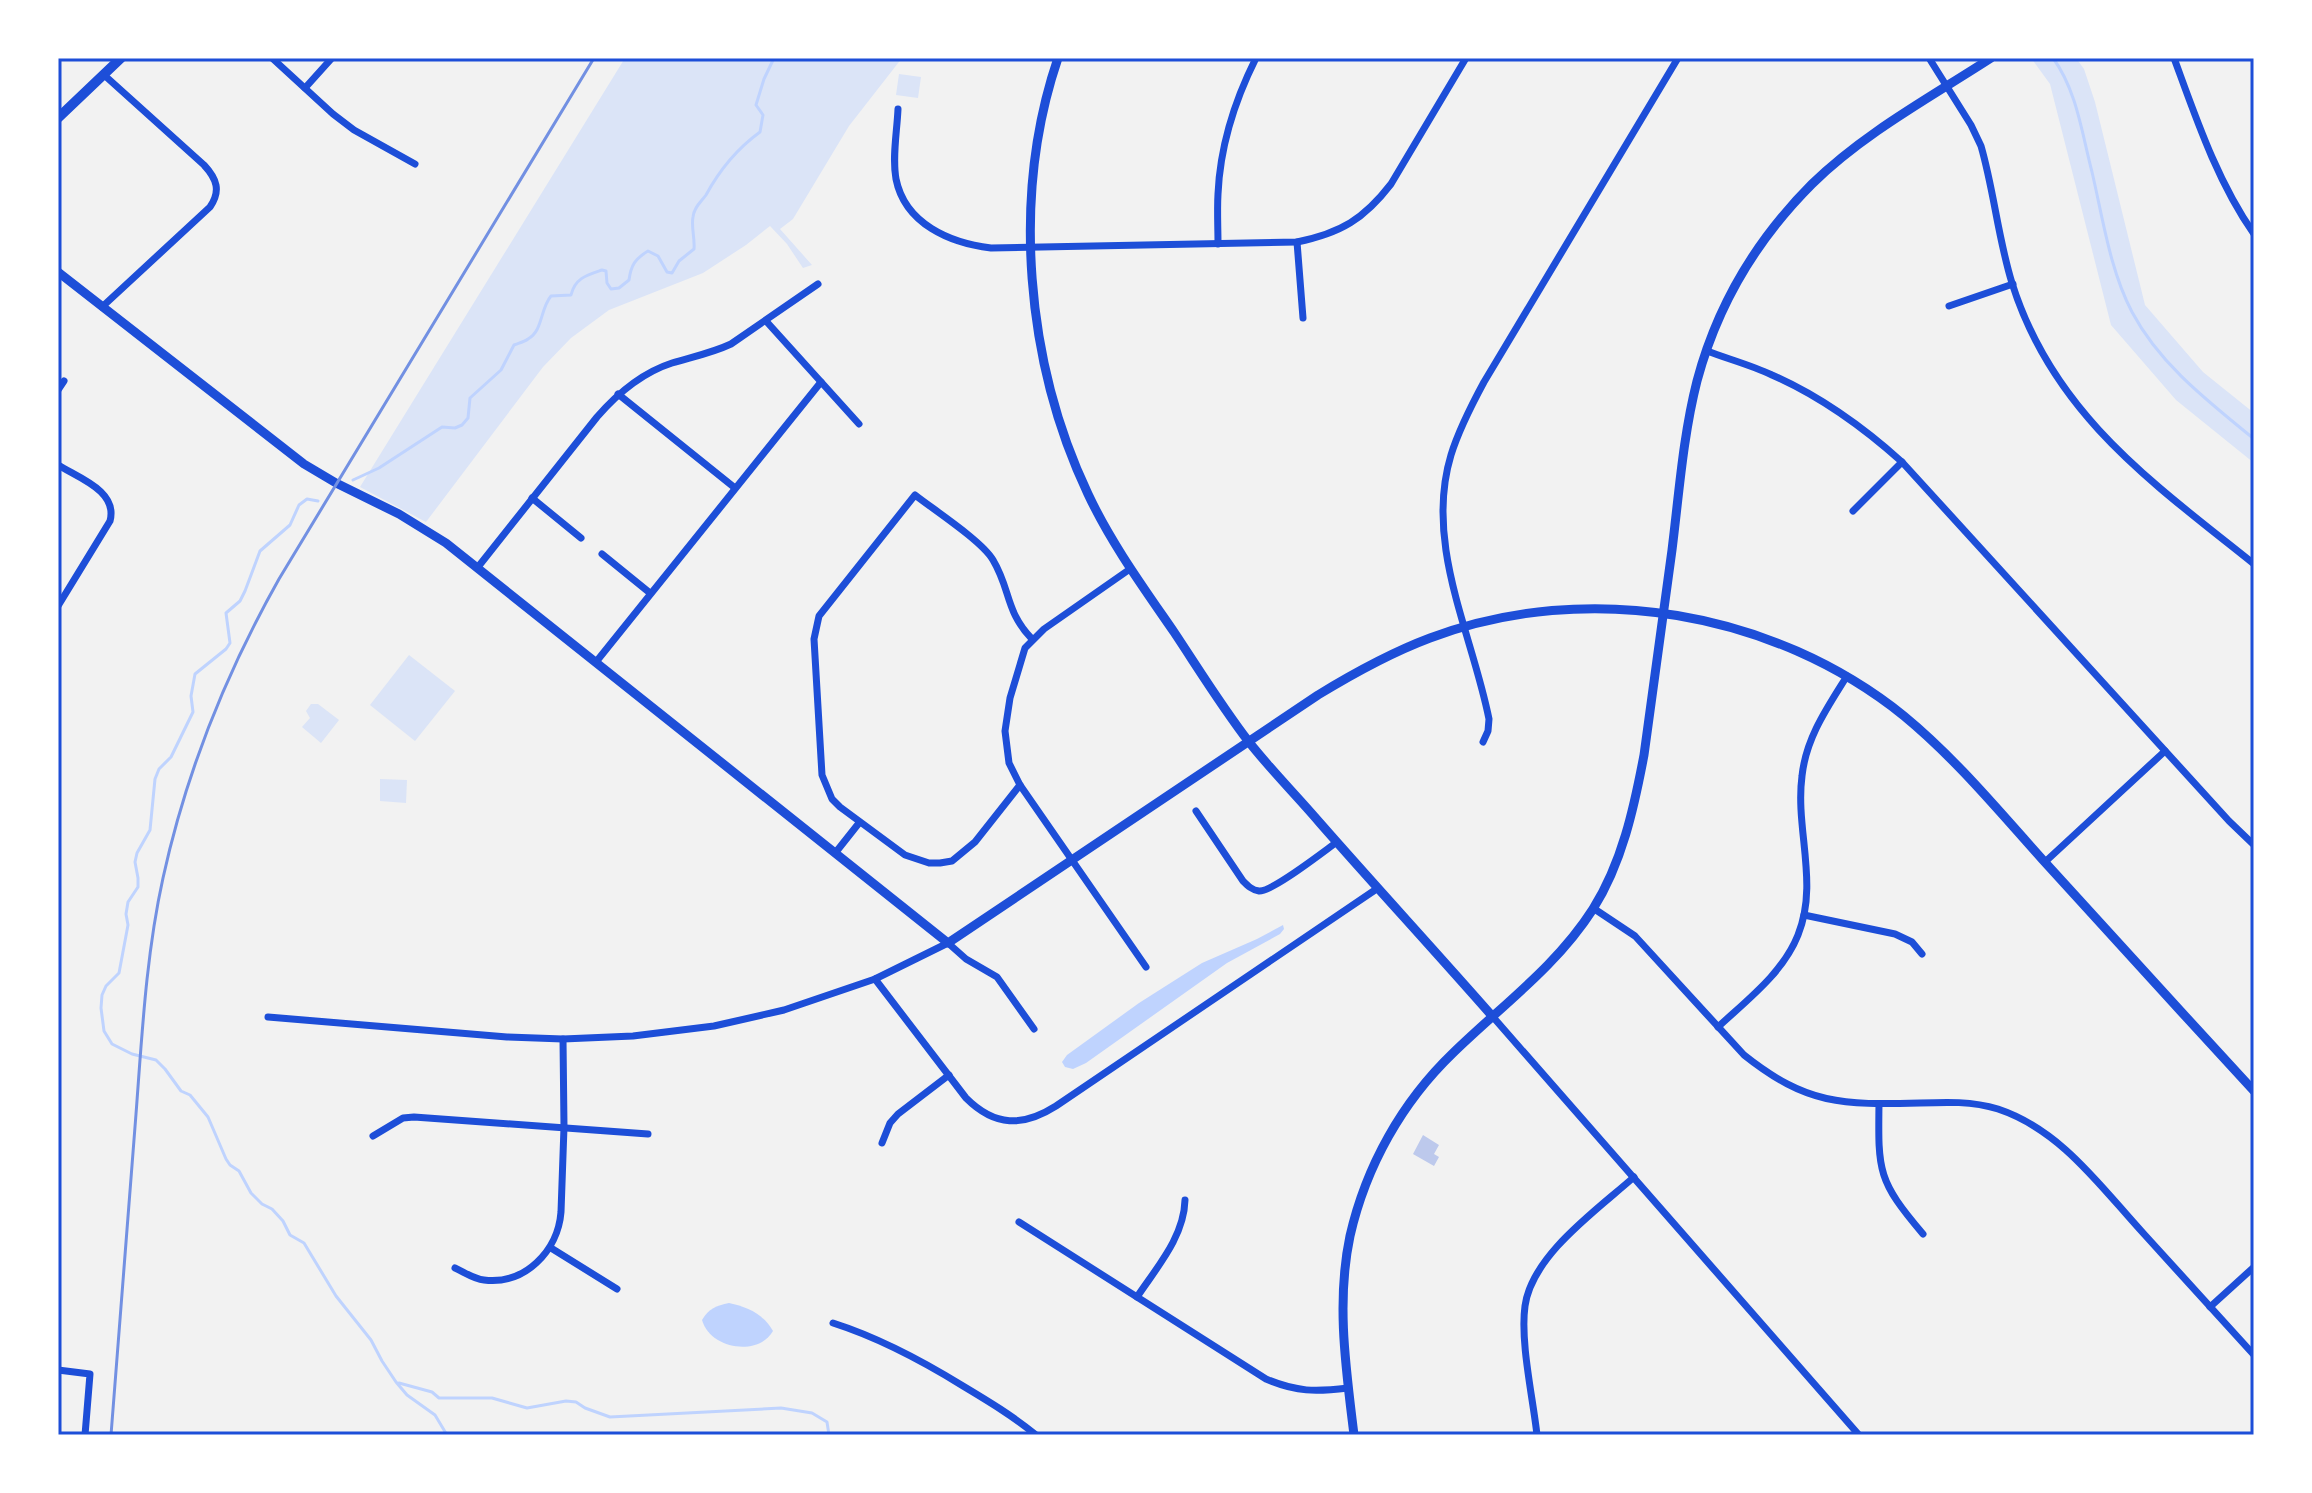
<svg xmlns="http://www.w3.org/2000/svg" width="2312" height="1493" font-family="Montserrat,sans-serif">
<rect width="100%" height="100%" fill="#f2f2f2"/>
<!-- green -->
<g fill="#dbe4f7">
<polygon points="625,58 902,58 849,126 793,219 780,229 812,265 803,268 787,244 770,226 746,245 703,273 609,310 571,338 543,367 426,522 360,487"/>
<polygon points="2031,58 2076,58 2084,69 2095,102 2145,305 2203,372 2254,413 2254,463 2176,400 2111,325 2050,84"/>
<polygon points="899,74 921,77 918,98 896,95"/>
<polygon points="409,655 455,691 415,741 370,705"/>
<polygon points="311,704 318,704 339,720 321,743 302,727 310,718 306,711"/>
<polygon points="380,779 407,780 406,803 380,801"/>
</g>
<!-- water -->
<g fill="#bfd3fe">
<polygon points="1283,925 1284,929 1280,934 1227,963 1086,1063 1073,1069 1065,1067 1062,1062 1067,1055 1139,1003 1202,963 1257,939"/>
<path d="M 729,1303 C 748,1307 763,1314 773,1331 C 758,1357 710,1349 702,1320 C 709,1308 716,1306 729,1303 Z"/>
</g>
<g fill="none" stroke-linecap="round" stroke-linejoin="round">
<!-- stream -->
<g stroke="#bfd3fe" stroke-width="3">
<path d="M 2053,58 C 2077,91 2082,134 2092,172 C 2103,219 2110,270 2132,312 C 2160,365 2209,402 2254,439"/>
<path d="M 353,480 L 379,468 L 442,427 L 455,428 L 462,425 L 468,418 L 470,398 L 501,370 L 514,345 C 519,343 524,342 528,339 C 543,331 540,309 551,296 L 571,295 C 575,278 587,275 602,270 L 606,271 L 607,283 L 611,289 L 619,288 L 629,280 C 631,265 635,259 648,251 L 658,256 L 667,272 L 672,273 L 679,261 L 694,249 C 695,238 691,227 693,217 C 694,207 701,202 706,195 C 719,171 738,148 760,132 L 763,115 L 756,105 L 764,79 L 774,58"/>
<polyline points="318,501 307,499 299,505 290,525 260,551 245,591 240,601 226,613 230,643 226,649 195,674 191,696 193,712 171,757 159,769 155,779 150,830 137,853 135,862 138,878 138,887 128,902 126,914 128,925 119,973 106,986 102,995 101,1008 104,1031 112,1044 132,1054 156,1060 165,1069 181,1091 190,1095 208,1117 226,1159 230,1165 239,1171 251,1193 262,1204 272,1209 283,1221 290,1235 304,1243 336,1296 371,1340 382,1361 396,1382 407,1395 435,1415 447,1435"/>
<polyline points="399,1383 432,1392 439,1398 492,1398 527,1408 566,1401 576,1402 585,1408 610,1417 781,1408 812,1413 827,1422 829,1435"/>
</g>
</g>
<!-- building -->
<polygon fill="#bdc9ec" points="1423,1135 1439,1145 1434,1154 1439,1157 1434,1166 1413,1154"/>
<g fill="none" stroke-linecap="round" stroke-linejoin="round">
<!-- minor -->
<g stroke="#1d4ed8" stroke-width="7">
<polyline points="272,58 333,114 354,130 415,164"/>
<path d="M 1929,58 L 1971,125 L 1981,146 C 1994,191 1998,238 2012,283 C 2053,414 2153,483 2254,564"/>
<path d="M 2174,58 C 2196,118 2217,181 2254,234"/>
<polyline points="305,88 332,58"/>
<path d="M 898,109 C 897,132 892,157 896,179 C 905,224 950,243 991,248 L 1297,242 C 1341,233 1364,219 1391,184 L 1466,58"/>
<polyline points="1297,242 1303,318"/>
<path d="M 1218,244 C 1218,228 1217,211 1218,194 C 1220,147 1235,100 1256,58"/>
<polyline points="1949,306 2013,284"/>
<path d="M 102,307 L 210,207 C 221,191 217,179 204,165 L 103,74"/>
<polyline points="766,321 859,424"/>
<path d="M 1707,351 C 1728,359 1751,365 1772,375 C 1820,396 1863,427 1902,462 L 2229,821 L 2254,845"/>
<polyline points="58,390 64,381"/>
<polyline points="618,394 735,488"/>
<path d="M 58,465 C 79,478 118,491 110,521 L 58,606"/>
<polyline points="532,498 581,538"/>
<polyline points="1853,511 1902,462"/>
<polyline points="602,554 650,593"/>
<path d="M 478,567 L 597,417 C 617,394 641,373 672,363 C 692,357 712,353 731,344 L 818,284"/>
<polyline points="1130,569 1044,629 1025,648 1010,698 1005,731 1009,763 1020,785 1146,967"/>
<polyline points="596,662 821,382"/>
<path d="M 1483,742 L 1488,731 L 1489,719 C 1472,633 1424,544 1451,455 C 1459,429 1471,406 1484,382 L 1678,58"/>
<path d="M 1020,785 L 975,842 L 952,861 L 940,863 L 929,863 L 905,855 L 840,807 L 832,799 L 822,775 L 814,639 L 819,616 L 915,495 C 934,510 982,541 993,560 C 1011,590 1005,611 1032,639"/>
<path d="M 1196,811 L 1243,881 C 1248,886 1252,890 1259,891 C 1272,892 1323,852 1337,842"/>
<polyline points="836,852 859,823"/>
<polyline points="2045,862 2165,751"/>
<path d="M 1593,908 L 1635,936 L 1744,1055 C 1807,1105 1842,1105 1920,1103 C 1946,1102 1972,1101 1998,1109 C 2061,1130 2100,1186 2144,1234 C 2180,1274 2217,1314 2254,1355"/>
<polyline points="1804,915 1895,934 1912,942 1922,954"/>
<path d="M 875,979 L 966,1098 C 995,1127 1023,1127 1056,1106 L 1378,888"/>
<polyline points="268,1017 507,1037 563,1039 633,1036 714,1026 784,1010 875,979 948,943 966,959 997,977 1034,1029"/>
<polyline points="1493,1017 1859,1435"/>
<path d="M 1718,1027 C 1747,1000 1783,973 1798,935 C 1819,883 1795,829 1802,776 C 1806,738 1827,708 1847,676"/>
<path d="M 1879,1104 C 1878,1172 1878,1181 1923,1234"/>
<polyline points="373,1136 403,1118 414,1117 648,1134"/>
<polyline points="882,1143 890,1123 898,1114 949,1075"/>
<path d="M 1019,1222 L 1266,1379 C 1297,1392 1315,1392 1348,1388"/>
<polyline points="551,1248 617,1289"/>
<path d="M 455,1268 C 464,1272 474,1279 484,1280 C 525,1285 558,1251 561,1212 L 564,1127 L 563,1039"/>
<path d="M 1137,1297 C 1157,1267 1184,1237 1185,1200"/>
<polyline points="2210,1307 2254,1267"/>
<path d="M 833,1323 C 880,1338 921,1360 963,1386 C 988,1401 1013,1416 1036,1435"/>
<polyline points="58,1370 90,1374 85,1435"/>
<path d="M 1537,1435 C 1533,1398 1520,1342 1525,1306 C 1532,1255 1597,1210 1634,1177"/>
</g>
<!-- tertiary -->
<g stroke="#1d4ed8" stroke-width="9">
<path d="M 1058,58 C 1011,196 1026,363 1088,494 C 1111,543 1143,587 1174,632 C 1198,668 1222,707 1249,742 C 1271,770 1297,796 1320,823 C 1377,888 1436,952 1493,1017"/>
<path d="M 58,272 L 304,464 L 336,483 L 399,514 L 446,543 L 948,943 L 1318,695 C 1354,673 1390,653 1430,638 C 1587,579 1774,611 1904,716 C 1955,758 1998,810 2042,859 C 2113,937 2183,1014 2254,1091"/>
<path d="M 1354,1435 C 1346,1369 1336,1302 1350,1236 C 1366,1166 1402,1102 1453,1053 C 1501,1006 1556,967 1593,909 C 1622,863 1634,808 1644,755 C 1654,686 1663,618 1672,550 C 1679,494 1683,436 1697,381 C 1717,306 1757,239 1812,184 C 1864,133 1931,97 1991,58"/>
</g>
<!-- secondary -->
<polyline stroke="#1d4ed8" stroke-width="10" points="58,118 121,58"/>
<!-- rail -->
<path stroke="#7290e2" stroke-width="3" d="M 111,1435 C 119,1328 128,1221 136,1114 C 142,1035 146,955 163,878 C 186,773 226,673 279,579 L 594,58"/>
</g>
<!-- border -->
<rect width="2312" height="1493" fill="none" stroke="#ffffff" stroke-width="120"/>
<rect x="60" y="60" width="2192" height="1373" fill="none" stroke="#1d4ed8" stroke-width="3"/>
</svg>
